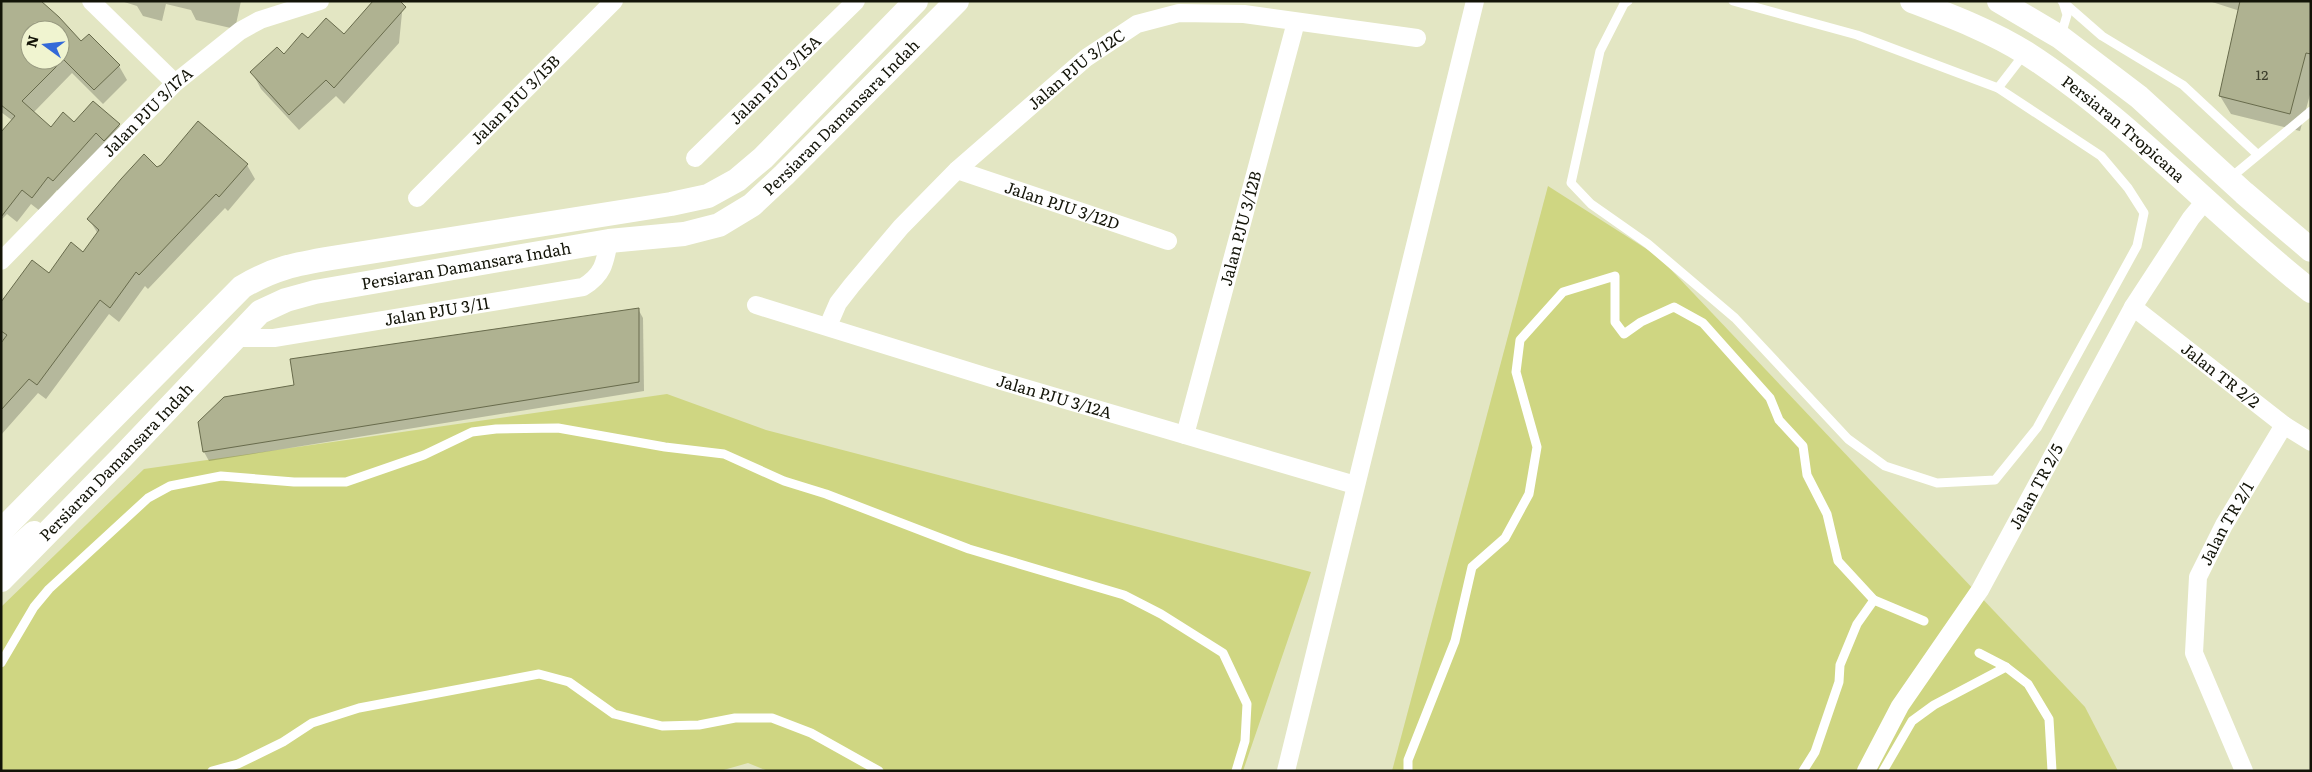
<svg xmlns="http://www.w3.org/2000/svg" width="2312" height="772" font-family="Literata,serif">
<rect width="100%" height="100%" fill="#e3e6c3"/>
<!-- green -->
<g fill="#cfd682">
<polygon points="1548,186 1659,257 2085,707 2118,771 1392,771"/>
<polygon points="667,394 766,430 1311,572 1243,771 768,771 748,763 720,771 1,771 1,607 144,469"/>
</g>
<!-- shadow -->
<g fill="#0003" fill-rule="evenodd">
<path d="M 1,1 L 39,1 L 81,43 L 119,66 L 127,80 L 103,104 L 72,73 L 33,113 L 51,129 L 74,124 L 119,125 L 127,139 L 62,195 L 57,190 L 40,211 L 31,204 L 17,222 L 7,214 L 1,220 L 1,134 L 13,121 L 1,112 ZM 30,30 L 60,30 L 60,60 L 30,60 Z"/>
<polygon points="121,1 241,1 235,29 196,20 191,10 166,4 162,21 143,16 137,6"/>
<polygon points="395,1 402,13 399,43 344,104 336,96 299,130 261,89 252,72 308,40 344,36"/>
<polygon points="2209,1 2311,1 2311,91 2300,131 2231,114 2220,96 2240,11"/>
<polygon points="247,165 255,179 228,211 225,208 148,289 145,286 119,322 109,314 46,399 38,393 1,435 1,345 4,341 1,339 1,303 84,253 98,234 89,219 157,168"/>
<polygon points="638,309 643,318 644,391 209,461 204,452 199,422 295,386"/>
</g>
<!-- building -->
<g fill="#afb291" stroke="#686b4c">
<polygon points="1,1 41,1 59,17 81,41 89,34 120,65 94,90 60,56 60,30 30,30 30,60 63,60 22,101 51,127 63,112 74,122 93,101 120,124 104,141 96,133 53,181 48,177 32,198 22,190 1,217 1,132 15,116 1,105"/>
<polygon points="373,1 400,1 406,7 334,88 326,80 289,115 250,72 277,47 284,54 302,33 308,38 326,18 344,34"/>
<polygon points="2240,1 2311,1 2311,54 2306,53 2290,114 2219,96"/>
<polygon points="198,121 248,164 219,197 216,194 139,275 136,272 110,308 100,300 37,385 29,379 1,410 1,343 7,335 1,331 1,302 32,260 49,273 71,242 83,252 99,230 87,219 121,179 144,154 157,167 161,165"/>
<polygon points="639,308 639,382 203,452 198,422 224,397 294,385 290,359"/>
</g>
<g fill="none" stroke-linecap="round" stroke-linejoin="round">
<!-- lane -->
<g stroke="#fff" stroke-width="9">
<polyline points="1628,1 1624,4 1600,51 1571,183 1591,204 1648,244 1735,318 1848,439 1885,466 1937,483 1995,480 2037,428 2137,246 2144,213 2128,188 2101,156 1998,88 1857,35 1733,1"/>
<polyline points="2062,1 2102,36 2183,85 2257,154"/>
<polyline points="2061,35 2067,15 2063,2"/>
<polyline points="1998,88 2025,53"/>
<polyline points="2229,179 2311,111"/>
<polyline points="1979,653 2006,667 2028,684 2049,719 2052,771"/>
<polyline points="1,663 34,607 49,589 148,498 170,486 221,476 294,482 346,482 424,455 472,432 496,429 558,428 665,447 724,454 784,481 826,494 969,549 1124,595 1161,614 1223,653 1247,704 1245,741 1236,771"/>
<polyline points="212,771 238,764 283,742 312,723 359,708 539,674 569,682 614,714 662,726 699,725 735,718 772,718 811,733 879,771"/>
<polyline points="1408,771 1408,760 1455,641 1472,567 1505,538 1529,494 1537,447 1516,372 1520,340 1563,292 1615,276 1615,322 1624,334 1641,322 1674,307 1703,323 1770,398 1779,420 1803,446 1807,475 1827,514 1838,561 1874,600 1924,621"/>
<polyline points="1803,771 1815,752 1839,682 1840,665 1857,624 1874,600"/>
<polyline points="1883,771 1912,721 1934,705 2006,667"/>
</g>
<!-- street -->
<g stroke="#fff" stroke-width="18">
<polyline points="91,1 175,83"/>
<path id="s1" d="M 695,158 L 856,1"/>
<path id="s2" d="M 957,170 L 1168,241"/>
<path id="s3" d="M 417,198 L 614,1"/>
<path id="s4" d="M 1,261 L 175,83 L 240,31 L 260,20 L 320,1"/>
<path id="s5" d="M 756,305 L 991,378 L 1355,485"/>
<path id="s6" d="M 2133,307 L 2284,425 L 2311,442"/>
<path id="s7" d="M 828,326 L 838,303 L 852,285 L 901,227 L 957,170 L 1086,58 L 1137,24 L 1179,13 L 1244,14 L 1417,38"/>
<path id="s8" d="M 235,338 L 274,338 L 583,287 C 603,275 605,263 609,241"/>
<path id="s9" d="M 1185,435 L 1296,22"/>
<polyline points="1286,771 1475,1"/>
<path id="s10" d="M 1866,771 L 1900,706 L 1980,590 L 2133,307 L 2191,218 L 2205,201"/>
<path id="s11" d="M 2244,771 L 2194,653 L 2198,577 L 2224,525 L 2284,425"/>
</g>
<!-- secondary -->
<g stroke="#fff" stroke-width="24">
<path id="s12" d="M 1912,1 C 1951,16 1991,31 2026,53 C 2130,120 2214,215 2311,291"/>
<polyline points="1999,1 2060,37 2139,97 2244,193 2311,250"/>
<path d="M 1,531 L 242,287 C 274,268 296,264 332,258 L 671,204 L 708,196 L 737,180 L 763,158 L 916,1"/>
<polyline points="1,551 17,548 34,533"/>
<path id="s13" d="M 1,580 L 122,457 L 260,312 L 286,300 L 315,292 L 609,241 L 684,234 L 719,225 L 752,205 L 784,175 L 957,1"/>
</g>
</g>
<g text-anchor="middle" stroke-width="4" stroke-linejoin="round" paint-order="stroke">
<!-- number labels -->
<g font-size="14" fill="#3a3c2a">
<text x="2262" y="80">12</text>
</g>
<!-- street labels -->
<g font-size="16" fill="#131408" stroke="#f0f4d0">
<text dy="6" stroke="none"><textPath href="#s7" startOffset="360">Jalan PJU 3/12C</textPath></text>
<text dy="6" stroke="none"><textPath href="#s1" startOffset="112">Jalan PJU 3/15A</textPath></text>
<text dy="6" stroke="none"><textPath href="#s3" startOffset="139">Jalan PJU 3/15B</textPath></text>
<text dy="6" stroke="none"><textPath href="#s4" startOffset="209">Jalan PJU 3/17A</textPath></text>
<text dy="6" stroke="none"><textPath href="#s13" startOffset="1005">Persiaran Damansara Indah</textPath></text>
<text dy="6" stroke="none"><textPath href="#s12" startOffset="249">Persiaran Tropicana</textPath></text>
<text dy="6" stroke="none"><textPath href="#s2" startOffset="111">Jalan PJU 3/12D</textPath></text>
<text dy="6" stroke="none"><textPath href="#s9" startOffset="214">Jalan PJU 3/12B</textPath></text>
<text dy="6" stroke="none"><textPath href="#s13" startOffset="585">Persiaran Damansara Indah</textPath></text>
<text dy="6" stroke="none"><textPath href="#s8" startOffset="204">Jalan PJU 3/11</textPath></text>
<text dy="6" stroke="none"><textPath href="#s6" startOffset="111">Jalan TR 2/2</textPath></text>
<text dy="6" stroke="none"><textPath href="#s5" startOffset="312">Jalan PJU 3/12A</textPath></text>
<text dy="6" stroke="none"><textPath href="#s13" startOffset="165">Persiaran Damansara Indah</textPath></text>
<text dy="6" stroke="none"><textPath href="#s10" startOffset="332">Jalan TR 2/5</textPath></text>
<text dy="6" stroke="none"><textPath href="#s11" startOffset="265">Jalan TR 2/1</textPath></text>
</g>
</g>
<!-- border -->
<rect width="2312" height="772" fill="none" stroke="#131408" stroke-width="5"/>
<!-- north arrow -->
<g transform="translate(45 45) rotate(285)"><circle r="24" fill="#f0f4d0" stroke="#989a80"/>
<path d="M0-4L9 19L0 12L-9 19Z" fill="#3369d8"/>
<text y="-8" font-size="14" font-weight="bold" text-anchor="middle" fill="#131408">N</text>
</g>
</svg>
